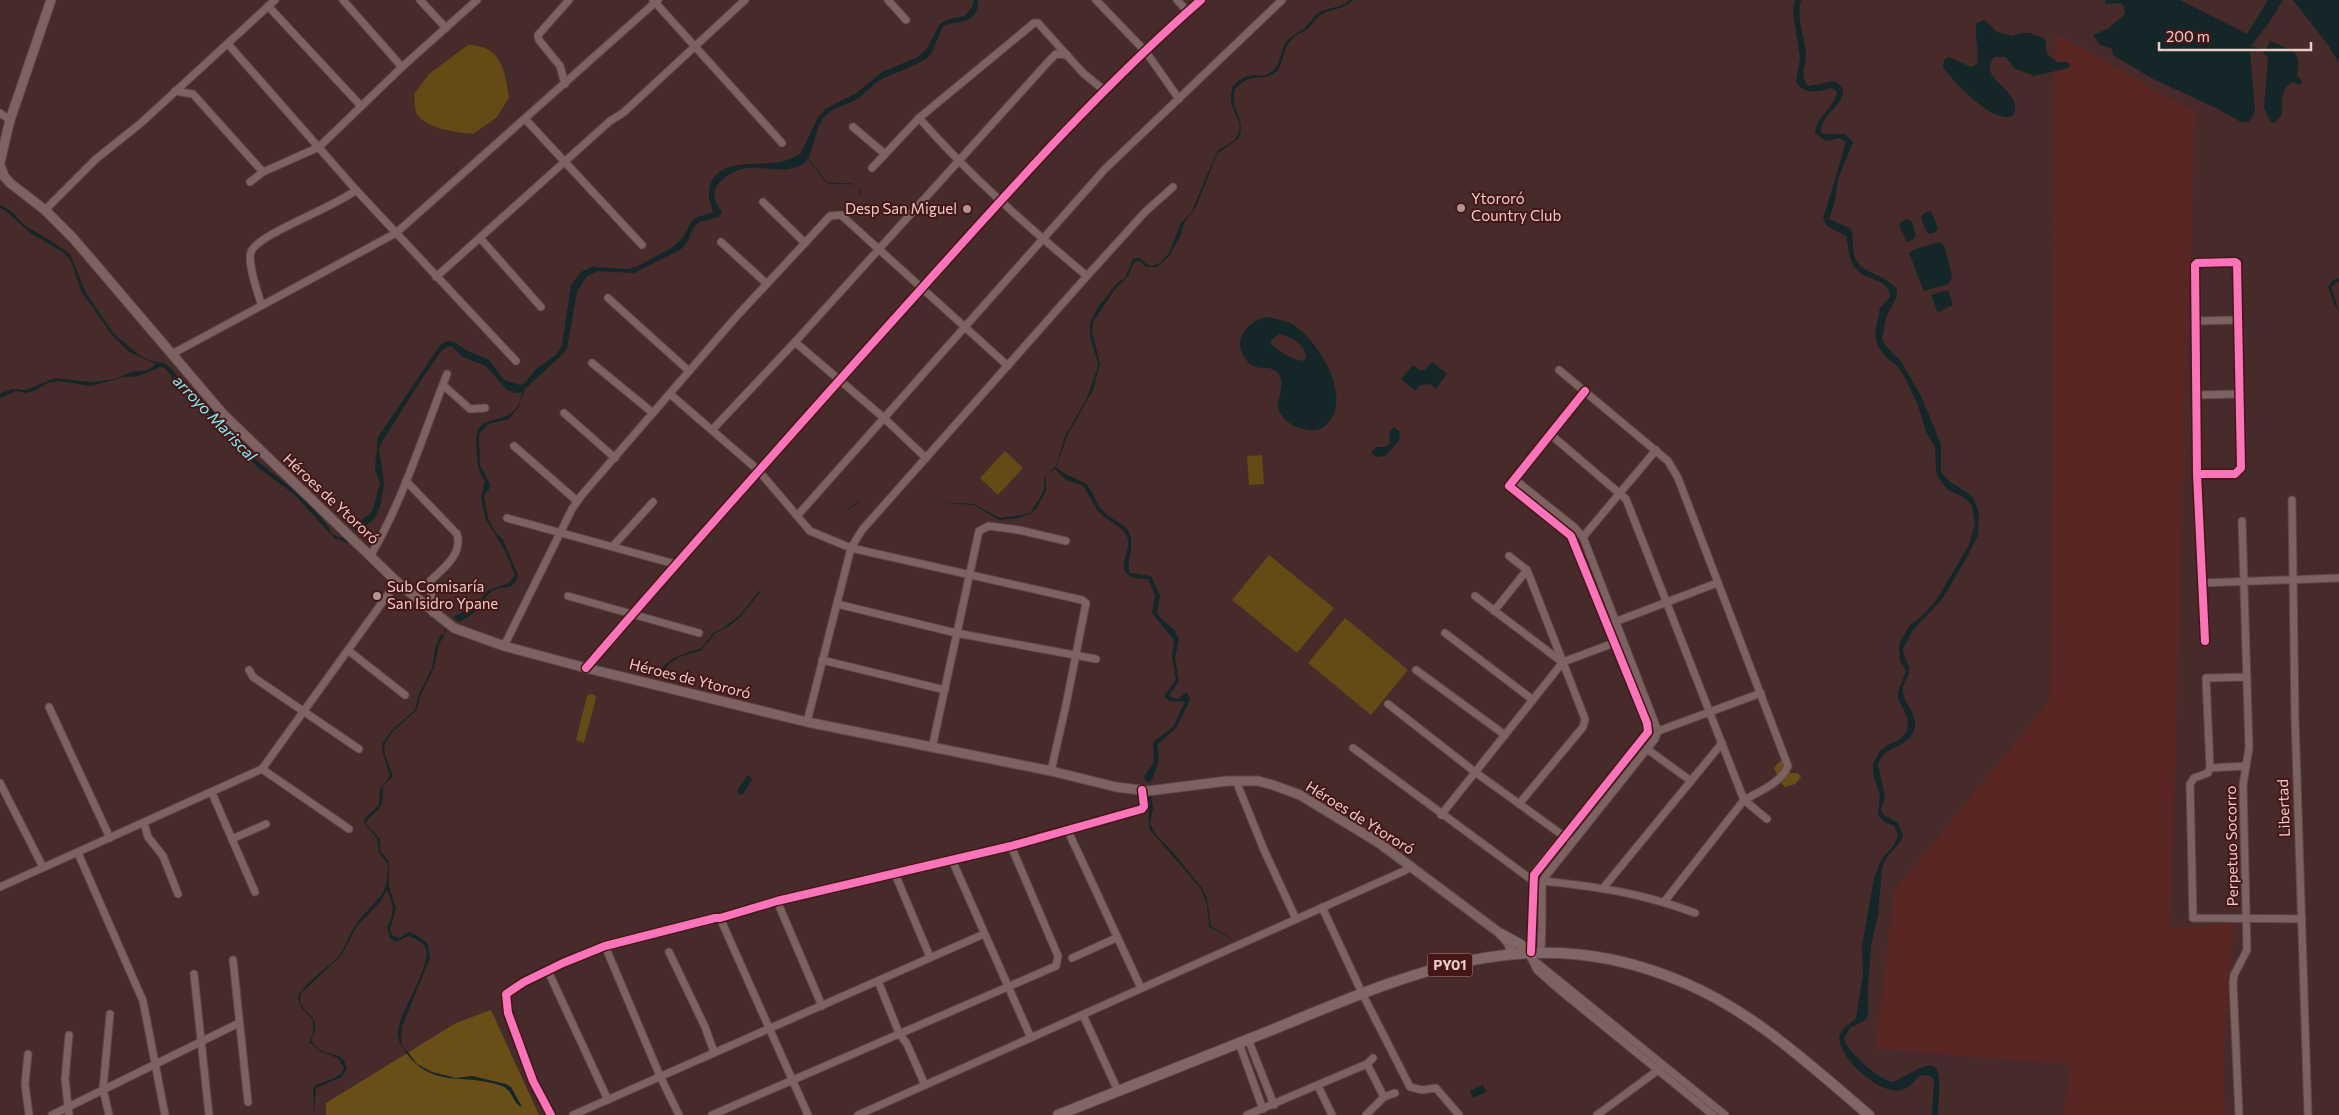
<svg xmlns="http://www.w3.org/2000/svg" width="2339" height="1115" font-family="Commissioner,sans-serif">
<rect width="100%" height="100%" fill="#462b2a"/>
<!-- built -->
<polygon fill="#5a2624" points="2055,33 2195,112 2170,928 2234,922 2223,1062 2225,1115 2064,1115 2070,1064 1876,1049 1894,891 2050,700"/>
<!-- green -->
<g fill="#644a14">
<path d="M 468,45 C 501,45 505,70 509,98 L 496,118 L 473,134 C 456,132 426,129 417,114 C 414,109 415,100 414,94 L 429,74 Z"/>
<polygon points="1005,451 1023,468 998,495 980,478"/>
<polygon points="1262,455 1264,484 1249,485 1247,456"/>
<polygon points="1269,555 1334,608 1297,653 1232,600"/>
<polygon points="1345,618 1408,670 1371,715 1308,663"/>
<polygon points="590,694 595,695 596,699 584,743 576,740 587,696"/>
</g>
<!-- forest -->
<g fill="#694e18">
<polygon points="1784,759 1790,761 1791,766 1787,773 1798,773 1801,777 1795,784 1785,787 1780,782 1774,768 1778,763"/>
<polygon points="491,1010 539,1115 326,1115 326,1103 456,1023"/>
</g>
<!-- water -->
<g fill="#142627" fill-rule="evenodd">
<path d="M 974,0 L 978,0 C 978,26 958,20 943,26 L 931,54 L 927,58 C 912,68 894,72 879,81 C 870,86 865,95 855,100 C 845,106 834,107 825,116 C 814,126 814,157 803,164 C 776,180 749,153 720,182 C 710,192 715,203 722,212 L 720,216 C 712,221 703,218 696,225 C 689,232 691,241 681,249 L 634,273 L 598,271 L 586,277 L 577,292 L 567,348 L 564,353 L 525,389 L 518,408 L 509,419 L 488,424 L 479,435 L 480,465 L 491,486 L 484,496 L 488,518 L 495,532 L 503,540 L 518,575 C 513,594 502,583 491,592 C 486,596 484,601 481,605 C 476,613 467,617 459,622 L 453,617 L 476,606 L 487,591 L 509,583 L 515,575 L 505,551 L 485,518 L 481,497 L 485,481 C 478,471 477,464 477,452 C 477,446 475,439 477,433 C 482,412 518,428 522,392 L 516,393 L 507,390 L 486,366 L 463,357 L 451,346 C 440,346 433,366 425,374 L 380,445 L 379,449 L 384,483 L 380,507 L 374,519 L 357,532 L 348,524 L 360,521 L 372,512 L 380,484 L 375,469 L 378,437 L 441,344 L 448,341 L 454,342 L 466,350 L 489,360 L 504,380 L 520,385 L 525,383 L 535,370 L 556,355 L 562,345 L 571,285 L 581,272 L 591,267 L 628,269 L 638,266 L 673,247 L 683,237 L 690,224 L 695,218 L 713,212 C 712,206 708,200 709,193 C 710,160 750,165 772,163 C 782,163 793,158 801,153 L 817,119 L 825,109 L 855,94 L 882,72 L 918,57 L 926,50 L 940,24 L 949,19 L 965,16 L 972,7 Z"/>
<path d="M 1350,0 L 1353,0 C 1343,10 1333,8 1322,14 C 1315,18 1312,26 1306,30 C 1301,33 1296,34 1293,38 C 1281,50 1284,65 1276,72 C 1263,83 1252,70 1235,89 C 1229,110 1246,116 1239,138 L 1217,154 L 1196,207 L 1184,223 L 1181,234 L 1170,255 L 1157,267 L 1146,267 L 1140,261 L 1134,262 L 1129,275 L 1115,289 L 1093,322 L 1092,331 L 1100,364 L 1093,390 L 1067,436 L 1056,467 C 1067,478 1077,477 1086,484 C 1094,492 1096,505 1105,513 C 1113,521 1126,523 1130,535 C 1135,548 1125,562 1130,573 L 1151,576 L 1160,596 L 1157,614 L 1175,631 L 1179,639 L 1175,658 L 1179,681 L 1169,696 L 1177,699 L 1187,692 L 1190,699 L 1177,727 L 1157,745 C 1161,757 1157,770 1151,781 L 1146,782 L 1144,777 L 1154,762 L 1153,742 L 1173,727 L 1185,702 C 1176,699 1171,706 1164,696 L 1176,680 L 1172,657 L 1174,640 L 1152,613 L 1155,595 L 1148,579 C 1140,578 1132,580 1126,573 C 1119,563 1132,550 1127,536 C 1122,525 1106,521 1098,511 C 1092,503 1089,493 1082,485 L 1066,480 L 1055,469 L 1046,474 L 1046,491 L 1036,509 L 1030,514 L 1017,518 L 999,520 L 974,505 L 934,502 L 974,504 L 1000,518 L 1022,515 L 1030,513 L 1038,501 L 1044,490 L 1045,475 L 1056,466 L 1065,436 L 1086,400 L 1097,370 L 1098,363 L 1090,337 L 1090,323 L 1096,310 L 1117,283 L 1125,278 L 1133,259 L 1140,258 L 1146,264 L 1152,266 L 1160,263 L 1169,253 L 1181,223 L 1191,213 L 1216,154 C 1221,145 1233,145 1237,136 C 1247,116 1224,112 1233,86 C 1250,68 1260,81 1271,72 C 1283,64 1279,48 1289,39 C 1294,34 1300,32 1305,28 C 1310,23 1313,17 1318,13 C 1327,7 1340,9 1350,0 Z"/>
<path d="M 1795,0 L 1801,0 C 1796,20 1805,36 1806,55 C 1806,67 1799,75 1808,86 L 1835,81 L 1843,89 C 1845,106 1819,115 1821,133 L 1825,134 L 1845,134 L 1853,142 L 1838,179 L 1835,201 L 1829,219 L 1851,229 C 1855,240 1850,252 1858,263 C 1866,274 1887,275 1897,290 L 1897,296 L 1886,318 L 1882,339 L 1886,346 L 1901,361 L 1921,396 L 1941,444 L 1941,472 L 1949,481 L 1972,496 L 1979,512 L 1978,536 L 1967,557 L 1943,598 L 1913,630 L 1903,649 C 1903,657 1910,664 1909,671 C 1909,679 1901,684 1903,693 C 1906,708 1923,719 1911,736 C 1902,749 1883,746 1878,765 L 1885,796 L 1881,810 L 1884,815 L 1898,823 L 1903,835 L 1901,841 L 1887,857 L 1882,868 L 1878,915 L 1871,946 L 1868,986 L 1868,1015 L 1864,1021 L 1850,1028 L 1844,1038 C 1845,1050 1880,1081 1893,1082 L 1920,1068 L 1931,1065 L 1936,1068 C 1942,1075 1938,1104 1938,1115 L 1932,1115 L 1934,1080 L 1931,1076 L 1920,1075 C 1915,1080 1909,1088 1902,1090 C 1881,1097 1833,1054 1840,1034 C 1843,1026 1851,1024 1856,1018 L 1863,974 L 1862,946 L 1874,879 L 1881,860 L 1894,845 L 1898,835 L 1894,826 L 1884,822 L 1878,815 L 1880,796 L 1873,773 L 1873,764 L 1880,751 L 1887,745 L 1899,740 L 1907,731 L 1908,719 L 1898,699 L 1898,692 L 1906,671 L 1900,661 L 1899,644 L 1909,626 L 1924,614 L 1937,599 L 1969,545 L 1975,524 L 1972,505 L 1963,497 L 1948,490 L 1939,479 L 1936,471 L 1935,447 L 1926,432 L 1918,405 L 1904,376 L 1898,367 L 1887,358 L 1878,347 L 1875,333 L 1880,308 L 1890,297 C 1890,278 1866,281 1856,269 C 1848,259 1849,248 1846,236 L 1827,226 L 1823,219 L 1846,142 L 1839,138 L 1826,141 L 1815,133 C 1816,116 1837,105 1837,91 L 1831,88 C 1819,92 1803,95 1796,82 L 1800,58 L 1793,12 Z"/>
<path d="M 2107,0 L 2180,0 L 2247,34 L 2268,0 L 2283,0 L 2268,24 L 2251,46 L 2266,50 L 2270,41 C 2291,51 2303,50 2297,75 L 2302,82 L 2300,85 L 2292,82 C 2280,90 2282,101 2282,114 L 2275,123 L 2271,123 L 2264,108 L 2268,58 L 2262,51 L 2250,52 L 2255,110 L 2252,118 L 2248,122 L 2241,122 L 2216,108 L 2153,79 L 2113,55 L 2112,49 L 2100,45 L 2093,35 L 2108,29 L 2125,14 L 2124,6 L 2120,3 L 2105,4 L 2105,1 Z"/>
<polygon points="2293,0 2339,0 2339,63 2328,45"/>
<path d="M 1985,20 L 1997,32 L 2012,36 L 2022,33 L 2030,33 L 2045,39 L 2047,54 L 2057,62 L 2067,62 L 2070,64 L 2069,68 L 2034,76 L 2014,68 L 2006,57 L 1994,57 C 1975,80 2026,90 2013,116 C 1991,124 1956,83 1943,68 L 1944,60 L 1949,57 L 1971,67 L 1977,64 C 1980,49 1973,37 1977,23 Z"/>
<polygon points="0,205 11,211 25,226 48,239 70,254 86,293 114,334 139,355 151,361 164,363 172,369 183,385 214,411 251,456 303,497 328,526 332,535 350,540 385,579 350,544 334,538 294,494 257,467 225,429 183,391 165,368 160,367 139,376 124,377 91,386 59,381 48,383 34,391 26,393 16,391 0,398 0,394 11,389 26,390 55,378 92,382 115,379 132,372 148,370 156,364 129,352 112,335 81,291 71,261 63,252 30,233 6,211 0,208"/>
<polygon points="1931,211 1938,228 1936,232 1930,234 1926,231 1921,218 1924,213"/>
<polygon points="1908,219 1912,222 1916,236 1913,240 1907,242 1899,225 1902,221"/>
<polygon points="1940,242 1945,247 1952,278 1948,284 1924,291 1909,253 1915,249"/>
<polygon points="2339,278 2339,281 2331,287 2339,311 2334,304 2328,287 2333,280"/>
<polygon points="1948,290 1953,305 1939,312 1937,311 1931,295"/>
<path d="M 1268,317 C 1275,319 1283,320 1290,323 C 1317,337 1353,396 1328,423 C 1321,432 1310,431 1300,428 C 1289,425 1283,419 1278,409 C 1277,398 1287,380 1276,371 C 1270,365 1257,372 1248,362 C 1230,343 1246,320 1268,317 ZM 1279,334 C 1292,337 1306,344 1306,358 L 1303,361 C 1290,359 1281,352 1271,344 L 1271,340 Z"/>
<polygon points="1432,362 1447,374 1436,389 1430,384 1420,385 1415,391 1401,379 1413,365 1420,370 1425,370"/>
<polygon points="1394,427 1399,431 1400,439 1385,456 1376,457 1371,453 1376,447 1386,447 1390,442 1389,432"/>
<path d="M 760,590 L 761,591 L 742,615 L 728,627 L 715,633 L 702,650 L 679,657 L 670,663 L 666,668 L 669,672 L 684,676 L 683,687 L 681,676 L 663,672 L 662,668 C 673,655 686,654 702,648 L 714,632 L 722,629 L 740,615 Z"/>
<path d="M 441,634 L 444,636 L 439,644 L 434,668 L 421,694 L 416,711 L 393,731 L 384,745 L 385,755 L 393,776 L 383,786 C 382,793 384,801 380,807 C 376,814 368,816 366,824 L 380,839 L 380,850 L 389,862 L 389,887 L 396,908 L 390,930 L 392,935 L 399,938 L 409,932 L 418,936 L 428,944 L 430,958 L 402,1026 L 401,1046 C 399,1041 397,1035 398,1030 C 401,1010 430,968 426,950 C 424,942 415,938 408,936 L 396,942 L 390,938 L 387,927 C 395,912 394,906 387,890 L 380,902 L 357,926 L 341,956 L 301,993 L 300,1003 C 310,1018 322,1019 311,1041 C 314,1044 320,1051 324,1052 C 336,1056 342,1053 347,1068 L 342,1077 L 316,1088 L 314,1115 L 313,1088 C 322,1080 341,1080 344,1068 L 338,1058 L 321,1052 L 309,1042 L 313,1034 L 313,1020 L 300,1006 L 298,997 C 303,984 326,969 336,959 C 345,950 348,936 355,926 C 373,900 389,900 388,864 L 379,853 L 377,838 L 364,823 L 365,818 L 379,805 L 380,789 L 390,776 L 383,754 L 382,744 L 392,730 L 415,710 L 419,694 L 432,668 L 435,648 Z"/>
<polygon points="747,776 750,776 752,780 743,794 739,795 737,791"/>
<path d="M 1151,795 L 1153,808 L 1150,824 L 1157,836 L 1172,851 L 1202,888 L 1207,898 L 1211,926 L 1234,940 L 1209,927 L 1207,904 L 1201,889 L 1150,830 C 1146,819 1152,810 1147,796 Z"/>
<path d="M 405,1051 L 407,1051 L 417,1064 L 432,1072 L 456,1078 L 472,1076 L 506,1084 L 511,1087 L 522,1107 C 512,1104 514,1091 502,1086 C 464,1072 432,1090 405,1051 Z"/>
<polygon points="1483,1085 1486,1092 1473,1098 1470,1091"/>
</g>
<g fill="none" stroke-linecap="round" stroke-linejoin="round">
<!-- stream -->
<g stroke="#142627" stroke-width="1">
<polyline points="807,157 827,183 852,184"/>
<polyline points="859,189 861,195"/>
<polyline points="847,511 859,501"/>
<polyline points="442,636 446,630"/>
<polyline points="401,1045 406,1051"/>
</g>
<!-- minor casing -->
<g stroke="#5e4746" stroke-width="9">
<g id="minor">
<polyline points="343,0 402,67"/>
<polyline points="420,0 446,28"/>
<polyline points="653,0 782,143"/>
<polyline points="888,0 906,20"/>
<polyline points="1096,0 1146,52 1179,99"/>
<polyline points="1177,0 1188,12"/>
<polyline points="268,6 361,106"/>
<polyline points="228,44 356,190 516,361"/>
<polyline points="565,84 560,66 539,40 538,35 569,0"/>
<polyline points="175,91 193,94 263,172"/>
<polyline points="0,113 10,120"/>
<path d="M 919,118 C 970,176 1027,226 1087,276"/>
<polyline points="526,120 642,245"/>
<polyline points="853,127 885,154"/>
<polyline points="872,168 919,118 1034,23 1038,23 1083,73 1105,91"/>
<polyline points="250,182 263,172 319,147 402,67 477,0"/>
<polyline points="763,202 805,243"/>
<polyline points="45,210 96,159 141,123 275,0"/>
<polyline points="480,238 541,307"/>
<polyline points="721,242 767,284"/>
<polyline points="436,277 610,121 623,113 745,0"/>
<polyline points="608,298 689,371"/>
<path d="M 261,304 C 258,292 247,264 251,252 C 257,234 336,207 356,190"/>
<polyline points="2196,321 2238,320"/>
<polyline points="172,354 396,233 658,0"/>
<polyline points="592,363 653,413"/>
<path d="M 1559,370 L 1668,461 L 1678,478 L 1788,766 C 1781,783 1760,791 1744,800 L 1767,819"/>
<polyline points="443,385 470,409 485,408"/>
<polyline points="670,394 758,470 810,531 851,548 1082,600 1086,603 1066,705 1051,771"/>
<polyline points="2197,395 2240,394"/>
<polyline points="564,413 615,458"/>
<polyline points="712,430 795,342"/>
<polyline points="1550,434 1626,499 1744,800 1664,902"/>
<polyline points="514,446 577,501"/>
<polyline points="926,458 884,418 795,342 1048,62 1056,54 1067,55"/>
<polyline points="2197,474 2235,474 2241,468 2237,263 2235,262 2197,263 2195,265 2197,474 2205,641"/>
<polyline points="1514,479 1574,527 1583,537 1658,731 1655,739 1545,877 1542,887 1542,920"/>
<path d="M 406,481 L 457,534 C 463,554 443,569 430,581 L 433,613"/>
<polyline points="2292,500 2295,719 2308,1115"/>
<polyline points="797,516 1105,169 1282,0"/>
<polyline points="507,518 675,564"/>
<polyline points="1583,537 1656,450"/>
<polyline points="613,546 653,502"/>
<path d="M 371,555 C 404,498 423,435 447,374"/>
<polyline points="1509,556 1527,570 1585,719 1583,727 1519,804"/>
<polyline points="2202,583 2339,578"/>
<polyline points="568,596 699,633"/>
<polyline points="1475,596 1562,662"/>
<polyline points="837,604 956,633 1096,659"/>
<polyline points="1494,611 1527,570"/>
<polyline points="1612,623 1717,583"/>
<polyline points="1445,633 1533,700"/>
<polyline points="504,646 572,509 581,496 736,317 830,216 841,215 1008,366"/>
<polyline points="349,651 405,695"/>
<polyline points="822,660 945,690"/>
<path d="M 586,668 C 696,540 809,414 922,288 C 1011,189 1100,88 1201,0"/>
<polyline points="249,670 253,677 359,749"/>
<polyline points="1416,670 1505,735"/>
<polyline points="2247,677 2206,678 2210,768 2208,773 2194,778 2190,784 2193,918 2302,919"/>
<polyline points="1388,704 1475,772 1572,842"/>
<polyline points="49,707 110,838"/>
<polyline points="807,722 851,548 862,530 1087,276 1145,212 1173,187"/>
<polyline points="1658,731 1761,693"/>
<polyline points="932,748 979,531 989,526 1019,530 1066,541"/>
<polyline points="1353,748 1536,883"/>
<polyline points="1647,749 1691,781"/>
<polyline points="2210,768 2246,766"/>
<polyline points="262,769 349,829"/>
<polyline points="1236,781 1264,850 1296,919"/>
<polyline points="0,783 43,867"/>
<polyline points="212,793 255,892"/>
<polyline points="1441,815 1563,662 1614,643"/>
<polyline points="144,823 148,837 163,856 178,894"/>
<polyline points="1068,831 1141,988"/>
<polyline points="232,839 266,824"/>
<polyline points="78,853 143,1001 165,1115"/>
<polyline points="952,860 1031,1038"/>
<polyline points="895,874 930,957"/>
<path d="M 1543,881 C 1599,887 1642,893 1695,913"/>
<polyline points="0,887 262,769 397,582"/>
<polyline points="1604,887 1722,743"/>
<polyline points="777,901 822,1006"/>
<polyline points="1322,907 1362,993 1410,1087 1422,1090 1436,1088 1459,1115"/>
<polyline points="720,918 808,1115"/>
<polyline points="1533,920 1533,881 1536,870 1648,732 1647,723 1571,536 1509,486 1585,391"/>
<polyline points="605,946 660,1076 679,1115"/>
<polyline points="669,952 705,1027 714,1052"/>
<polyline points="1531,952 1533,924"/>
<polyline points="1541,952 1542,924"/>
<polyline points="1072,958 1116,938"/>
<polyline points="1531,958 1725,1115"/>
<polyline points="1531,958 1537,970 1562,992 1713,1115"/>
<polyline points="233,960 248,1102"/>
<polyline points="548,971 608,1100"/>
<polyline points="194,974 209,1115"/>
<polyline points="878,981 899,1033 907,1044 925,1085"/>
<polyline points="1083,1015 1118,1091"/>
<polyline points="1248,1039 1274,1105"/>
<polyline points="1239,1043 1263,1109"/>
<polyline points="28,1054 25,1084 29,1115"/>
<polyline points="1367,1064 1384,1097"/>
<polyline points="1318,1086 1332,1115"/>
<polyline points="52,1115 239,1023"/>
<polyline points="69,1115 65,1079 69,1035"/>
<polyline points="109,1115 103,1089 110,1014"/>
<polyline points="551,1115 533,1081 508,1013 506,994 524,982 563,963 605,946 715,918 720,918 777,901 1011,846 1142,809 1144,806 1142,790"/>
<polyline points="573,1115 984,934"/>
<polyline points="712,1115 1056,966 1058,956 1011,846"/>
<polyline points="858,1115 1404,871 1412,866"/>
<polyline points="1247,1115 1367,1064 1373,1058"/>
<polyline points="1366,1115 1384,1097 1395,1093"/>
<polyline points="1597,1115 1661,1068"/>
<polyline points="2239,1115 2233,983 2234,975 2247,950 2243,785 2249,748 2242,521"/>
</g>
</g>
<!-- major casing -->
<g stroke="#5e4746" stroke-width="11">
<g id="major">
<polyline points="0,162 10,120 51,0"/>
<polyline points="0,165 4,176 10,183 45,210 73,238 223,414 397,582 454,628 504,646 586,668 807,722 1051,771 1116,787 1148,791 1227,781 1258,781 1273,785 1300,795 1379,843 1501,934 1509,944 1512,953"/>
</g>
</g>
<!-- highway casing -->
<g stroke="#5e4746" stroke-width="12">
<g id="highway">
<polyline points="1501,934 1521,945 1527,952"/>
<path d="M 1058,1115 C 1130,1086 1202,1058 1274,1029 C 1416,971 1532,917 1685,983 C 1755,1013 1811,1066 1869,1115"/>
</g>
</g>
<!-- minor -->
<use href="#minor" stroke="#7c6261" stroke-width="7"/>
<!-- major -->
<use href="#major" stroke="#7d6261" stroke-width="9"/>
<!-- highway -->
<use href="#highway" stroke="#806766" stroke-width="10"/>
<!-- cycleway casing -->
<g stroke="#451615" stroke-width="11">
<g id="cycleway">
<polyline points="2197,474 2235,474 2241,468 2237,263 2235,262 2197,263 2195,265 2197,474 2205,641"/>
<path d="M 586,668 C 696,540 809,414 922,288 C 1011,189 1100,88 1201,0"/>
<polyline points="1531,952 1534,875 1648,732 1647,723 1571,536 1509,486 1585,391"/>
<polyline points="551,1115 533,1081 508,1013 506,994 524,982 563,963 605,946 715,918 720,918 777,901 1011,846 1142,809 1144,806 1142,790"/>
</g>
</g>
<!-- cycleway -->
<use href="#cycleway" stroke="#fb73b8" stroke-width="8"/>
</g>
<!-- markers -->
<g fill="#b29491" stroke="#451615" stroke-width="2">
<circle cx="1461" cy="208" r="5"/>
<circle cx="967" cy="209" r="5"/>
<circle cx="377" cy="596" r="5"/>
</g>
<g text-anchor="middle" stroke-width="4" stroke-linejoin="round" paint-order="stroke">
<!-- shield labels -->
<rect fill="#451615" stroke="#ba9593" stroke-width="1" x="1427.5" y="953.5" width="45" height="23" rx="4"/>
<g font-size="14" font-weight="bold" fill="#ecccc9">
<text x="1450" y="970">PY01</text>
</g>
<!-- poi labels -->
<g font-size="15" fill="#ecccc9" stroke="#451615" text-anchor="start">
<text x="1471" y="204">Ytororó<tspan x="1471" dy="17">Country Club</tspan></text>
<text x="957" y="214" text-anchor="end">Desp San Miguel</text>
<text x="387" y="592">Sub Comisaría<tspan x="387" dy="17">San Isidro Ypane</tspan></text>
</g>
<!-- street labels -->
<g font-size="15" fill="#ecccc9" stroke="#451615">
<text transform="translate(331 499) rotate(43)" y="5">Héroes de Ytororó</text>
<text transform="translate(690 679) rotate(14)" y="5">Héroes de Ytororó</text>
<text transform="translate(2284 808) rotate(-92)" y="5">Libertad</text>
<text transform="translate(1360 818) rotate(32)" y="5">Héroes de Ytororó</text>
<text transform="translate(2232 846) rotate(-91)" y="5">Perpetuo Socorro</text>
</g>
<!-- water labels -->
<g font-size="16" font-style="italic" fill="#7fedf8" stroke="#451615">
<text transform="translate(215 418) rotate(46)" y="6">arroyo Mariscal</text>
</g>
</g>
<!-- scale -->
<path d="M2159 42v8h152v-8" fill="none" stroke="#ecccc9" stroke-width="2.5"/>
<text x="2166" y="42" font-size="15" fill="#ecccc9" stroke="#451615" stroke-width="4" paint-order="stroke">200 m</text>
</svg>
